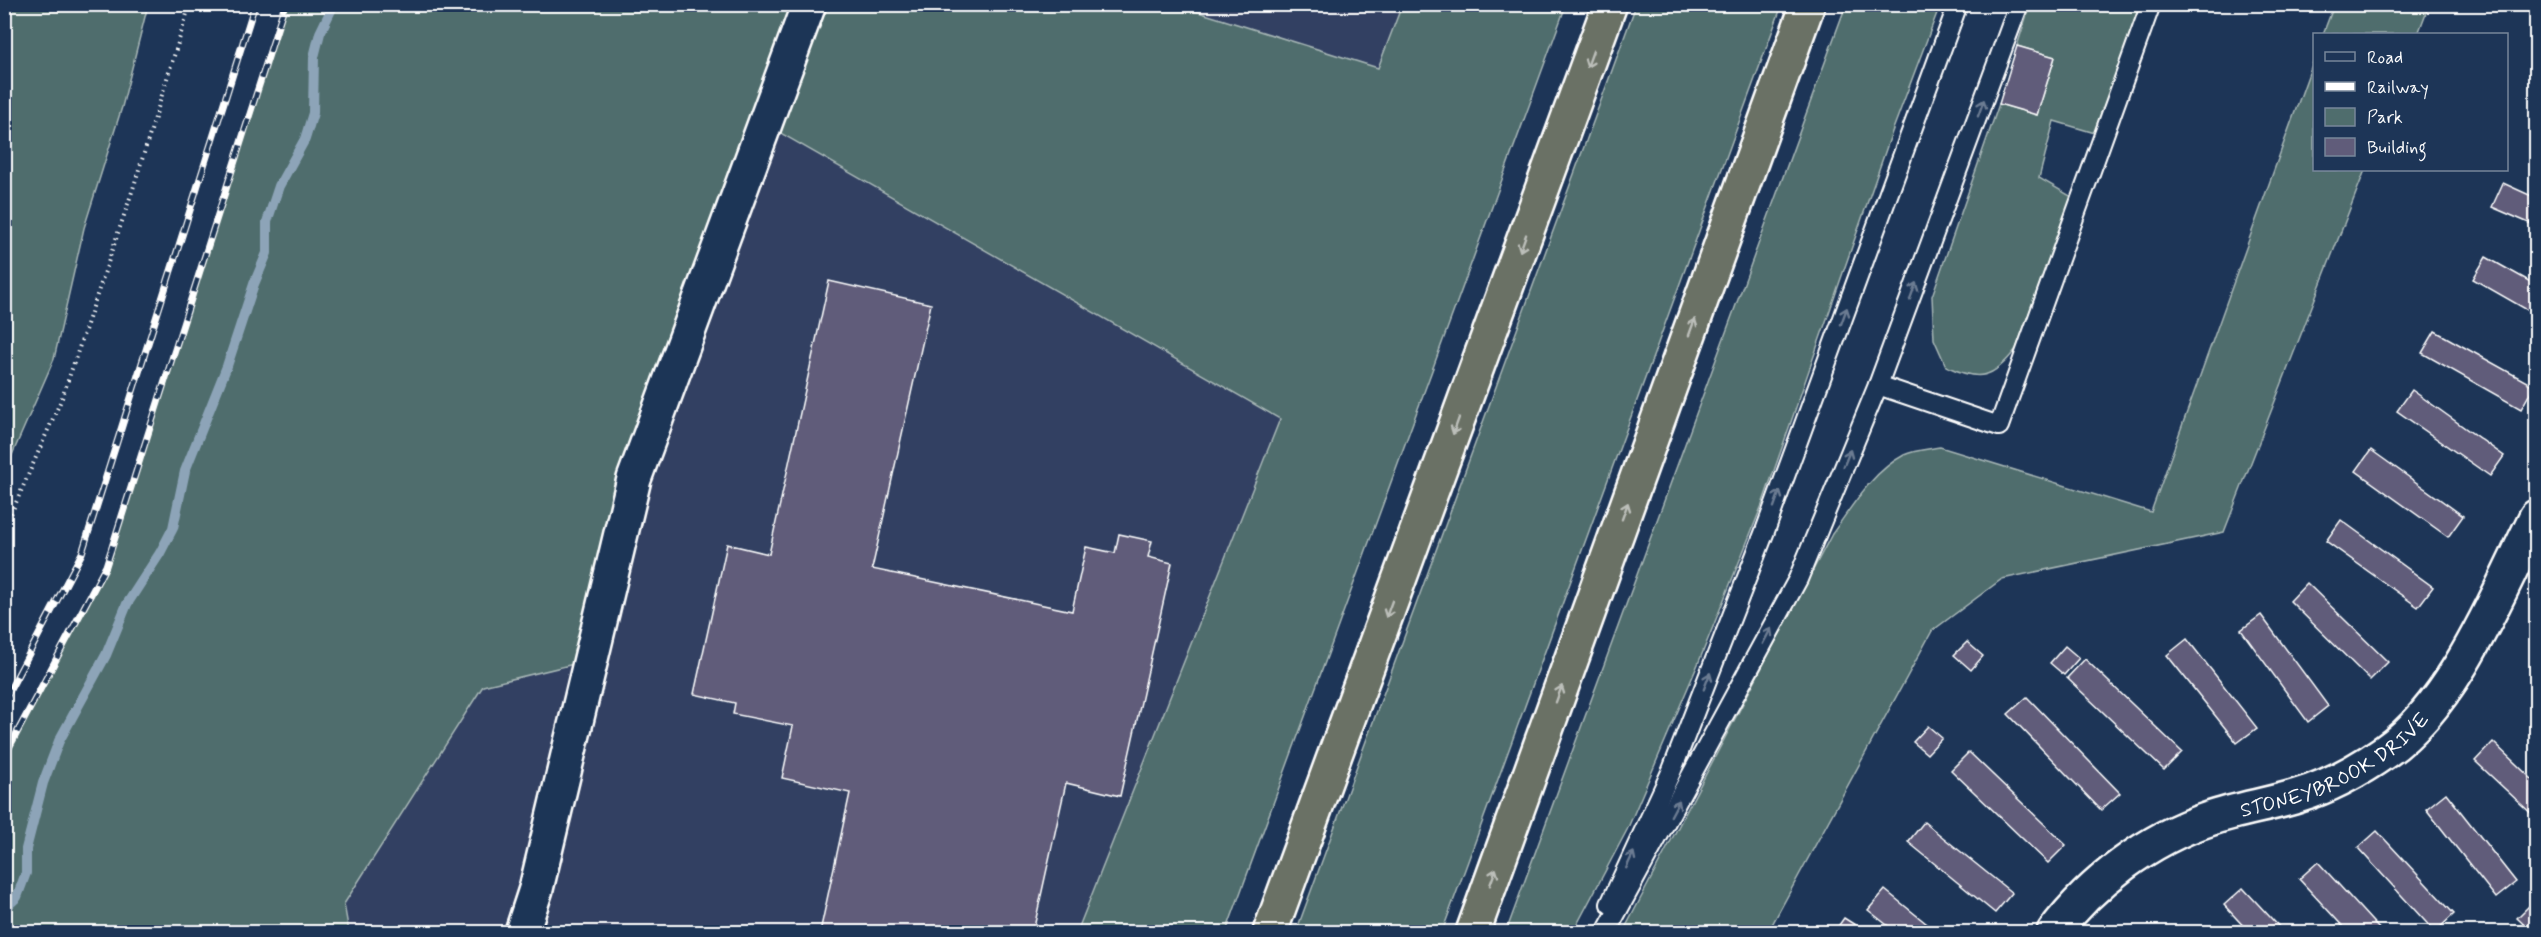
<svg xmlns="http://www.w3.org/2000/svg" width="2541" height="937" font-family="Mynerve,sans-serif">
<rect width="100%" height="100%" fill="#1d3557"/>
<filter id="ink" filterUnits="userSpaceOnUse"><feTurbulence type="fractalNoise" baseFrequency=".0167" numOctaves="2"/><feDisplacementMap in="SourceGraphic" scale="12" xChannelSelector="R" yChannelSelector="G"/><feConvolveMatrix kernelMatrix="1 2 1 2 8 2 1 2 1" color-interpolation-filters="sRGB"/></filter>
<g filter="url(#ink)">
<!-- built -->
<g fill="#314162">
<polygon points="1176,5 1402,5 1378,68"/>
<polygon points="765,123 1280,419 1077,932 349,932 344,904 483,686 590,660"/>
</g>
<!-- green -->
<g fill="#4f6d6d" stroke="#a7b6b6" stroke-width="1.5">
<polygon points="5,4 148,5 122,107 84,228 54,359 5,471"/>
<polygon points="285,5 1176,5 1378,68 1402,5 1566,5 1226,932 1077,932 1280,419 765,124 590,660 483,686 344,904 349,932 5,932 5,757 106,566"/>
<polygon points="1636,5 1782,5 1442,932 1296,932"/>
<polygon points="1846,5 1940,5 1892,132 1762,505 1698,664 1627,830 1573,932 1506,932"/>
<path d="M 2030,5 L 2140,5 L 2095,133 L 2054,121 L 2039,178 L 2072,197 L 2016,349 C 1993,379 1979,382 1946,366 L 1934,339 L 1932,296 L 1999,104 L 2037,115 L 2055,57 L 2017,46 Z"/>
<polygon points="2334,5 2334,4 2429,5 2418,34 2323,34"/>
<path d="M 2314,59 L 2314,170 L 2365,170 L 2224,532 L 2002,579 L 1932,631 L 1768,932 L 1623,932 L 1832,534 C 1853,505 1872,472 1904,455 C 1914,450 1929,449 1940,447 L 2151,512 Z"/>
</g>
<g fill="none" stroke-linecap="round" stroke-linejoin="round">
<!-- stream -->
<polyline stroke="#8da4b8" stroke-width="10" points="4,909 17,897 26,873 26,849 43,783 59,741 106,655 127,604 160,553 173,528 185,471 227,366 254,284 267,253 267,222 279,186 305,139 313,113 314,57 320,33 334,4"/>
</g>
<!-- building -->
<g fill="#605c7a" stroke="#fff" stroke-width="1.5">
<polygon points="2017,46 2055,57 2037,115 1999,104"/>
<polygon points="2503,183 2536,198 2536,226 2492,207"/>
<polygon points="2486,257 2536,285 2536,315 2473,279"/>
<polygon points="829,281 931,304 872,569 1072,611 1086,547 1115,553 1119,534 1152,541 1148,557 1172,563 1120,796 1066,783 1033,932 820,932 850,793 782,778 793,726 733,714 735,703 694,694 727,544 769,554"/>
<polygon points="2435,331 2534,386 2521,409 2422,353"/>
<polygon points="2412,390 2504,456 2490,476 2397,411"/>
<polygon points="2371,450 2463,516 2448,537 2356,471"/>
<polygon points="2341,520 2433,587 2418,607 2326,541"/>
<polygon points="2307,583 2388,662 2370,680 2290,601"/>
<polygon points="2261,615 2328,706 2308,722 2241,630"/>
<polygon points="2187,639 2257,728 2237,743 2167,655"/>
<polygon points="1967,642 1983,656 1971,670 1954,655"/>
<polygon points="2065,646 2079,658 2064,675 2050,663"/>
<polygon points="2085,659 2182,752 2164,770 2067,678"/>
<polygon points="2027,697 2120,793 2101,810 2008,714"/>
<polygon points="1928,726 1942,738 1927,754 1913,742"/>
<polygon points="2493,742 2536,783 2536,818 2475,761"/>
<polygon points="1969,752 2066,845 2048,863 1951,770"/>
<polygon points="2446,793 2516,882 2496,898 2426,809"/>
<polygon points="1924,822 2012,893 1995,913 1908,842"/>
<polygon points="2377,831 2454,914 2435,932 2358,848"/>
<polygon points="2318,862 2382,932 2348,932 2299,879"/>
<polygon points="2243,888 2284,932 2249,932 2224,905"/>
<polygon points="1885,890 1937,932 1896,932 1868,910"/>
<polygon points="2530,905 2536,911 2535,932 2532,932 2517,918"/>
<polygon points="1844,918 1863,930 1861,932 1834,932"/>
</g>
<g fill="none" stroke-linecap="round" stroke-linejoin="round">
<!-- service casing -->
<g stroke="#fff" stroke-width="22">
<g id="service">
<polyline points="1878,385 1999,426 2151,4"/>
<polyline points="1610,904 1672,770 1765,531 1958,4"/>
<polyline points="1606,932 1798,579 1878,385 2019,4"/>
</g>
</g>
<!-- minor casing -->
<g stroke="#fff" stroke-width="38">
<g id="minor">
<polyline points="522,932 536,889 634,479 809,4"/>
<path id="s1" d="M 2054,932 C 2092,882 2148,839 2209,819 C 2238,809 2268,805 2297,796 C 2328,787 2359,770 2386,751 C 2455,703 2499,591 2536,517"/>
</g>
</g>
<!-- motorway casing -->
<g stroke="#fff" stroke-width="38">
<g id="motorway">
<polyline points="1270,932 1610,4"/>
<polyline points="1473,932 1808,4"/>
</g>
</g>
<!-- path -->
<polyline stroke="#fff" stroke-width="4" stroke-dasharray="1.5 4.5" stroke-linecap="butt" points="4,530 62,398 133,189 190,4"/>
<!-- service -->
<use href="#service" stroke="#1d3557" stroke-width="18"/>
<!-- minor -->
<use href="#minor" stroke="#1d3557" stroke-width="33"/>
<!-- motorway -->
<use href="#motorway" stroke="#6b7165" stroke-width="33"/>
<!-- rail casing -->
<g stroke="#fff" stroke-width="7">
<g id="rail">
<polyline points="4,701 82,553 255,4"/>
<polyline points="4,757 106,566 285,4"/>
</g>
</g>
<!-- rail -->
<use href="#rail" stroke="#1d3557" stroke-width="4.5" stroke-dasharray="14" stroke-linecap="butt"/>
</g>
<!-- one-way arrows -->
<defs><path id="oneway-shaft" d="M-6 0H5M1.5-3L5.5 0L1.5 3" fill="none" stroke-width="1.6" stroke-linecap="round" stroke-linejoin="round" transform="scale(1.5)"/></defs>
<g stroke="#bcbfba">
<use href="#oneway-shaft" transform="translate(1590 59) rotate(110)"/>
<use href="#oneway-shaft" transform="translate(1523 243) rotate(110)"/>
<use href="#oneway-shaft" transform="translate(1692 327) rotate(-70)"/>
<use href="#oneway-shaft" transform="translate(1456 426) rotate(110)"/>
<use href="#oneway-shaft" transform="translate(1625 511) rotate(-70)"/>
<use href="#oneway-shaft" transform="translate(1389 609) rotate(110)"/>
<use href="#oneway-shaft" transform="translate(1559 694) rotate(-70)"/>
<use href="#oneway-shaft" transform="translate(1493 877) rotate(-70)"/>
</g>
<g stroke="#6c7c92">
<use href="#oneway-shaft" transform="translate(1981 108) rotate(-70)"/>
<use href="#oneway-shaft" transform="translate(1913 291) rotate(-70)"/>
<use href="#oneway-shaft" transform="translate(1844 316) rotate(-70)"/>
<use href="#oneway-shaft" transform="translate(1847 458) rotate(-68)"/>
<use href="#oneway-shaft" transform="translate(1777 499) rotate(-70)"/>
<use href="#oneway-shaft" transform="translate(1767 636) rotate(-62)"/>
<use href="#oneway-shaft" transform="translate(1707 681) rotate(-69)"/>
<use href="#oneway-shaft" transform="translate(1675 808) rotate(-62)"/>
<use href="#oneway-shaft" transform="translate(1630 860) rotate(-65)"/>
</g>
</g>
<g text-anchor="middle" stroke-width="4.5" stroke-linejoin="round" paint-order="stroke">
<!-- street labels -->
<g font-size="20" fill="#fff" stroke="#1d3557">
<text dy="7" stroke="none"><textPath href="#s1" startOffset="333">STONEYBROOK DRIVE</textPath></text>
</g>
</g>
<!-- margin -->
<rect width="2541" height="937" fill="none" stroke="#1d3557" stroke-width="24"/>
<rect x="12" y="12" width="2517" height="913" fill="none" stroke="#fff" stroke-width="2" filter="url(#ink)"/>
<!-- legend -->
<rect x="2313" y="33" width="195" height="138" fill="#1d3557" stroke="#77869a" stroke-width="1.5"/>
<rect x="2325" y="52" width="30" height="9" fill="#1d3557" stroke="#77869a" stroke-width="1.5"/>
<text x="2367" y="63" font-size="18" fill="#ffffff">Road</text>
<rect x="2325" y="82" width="30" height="9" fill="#ffffff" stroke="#77869a" stroke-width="1.5"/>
<text x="2367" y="93" font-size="18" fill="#ffffff">Railway</text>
<rect x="2325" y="108" width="30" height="18" fill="#4f6d6d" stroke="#77869a" stroke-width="1.5"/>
<text x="2367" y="123" font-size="18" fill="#ffffff">Park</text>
<rect x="2325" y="138" width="30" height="18" fill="#605c7a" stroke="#77869a" stroke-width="1.5"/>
<text x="2367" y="153" font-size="18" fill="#ffffff">Building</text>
</svg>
